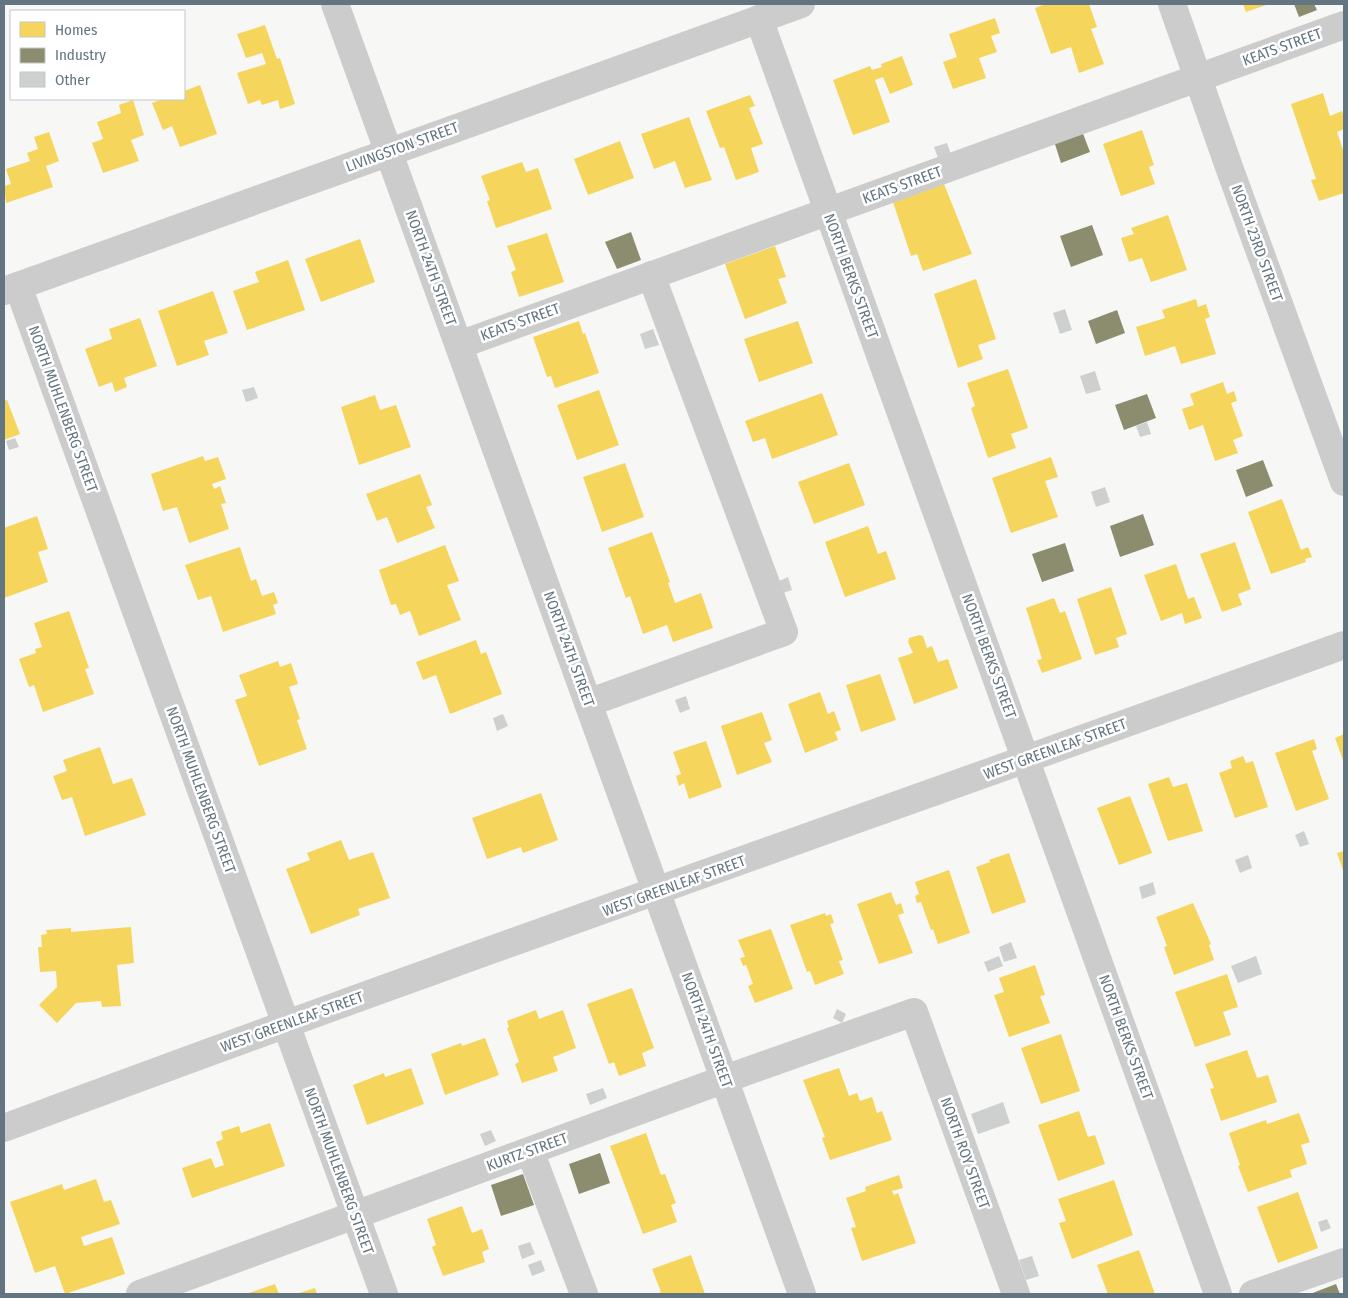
<svg xmlns="http://www.w3.org/2000/svg" width="1348" height="1298" font-family="'Fira Sans Condensed',sans-serif">
<rect width="100%" height="100%" fill="#f7f7f6"/>
<!-- homes -->
<g fill="#f6d55c">
<polygon points="1046,4 1089,4 1097,27 1091,29 1104,64 1079,73 1071,47 1051,54 1035,8"/>
<polygon points="1243,4 1269,4 1246,12"/>
<polygon points="995,18 1000,33 991,36 997,52 979,58 986,78 953,89 943,62 957,57 949,34"/>
<polygon points="265,25 277,59 280,58 295,104 280,109 278,100 262,105 260,100 248,104 237,73 266,64 262,53 246,58 237,34"/>
<polygon points="902,56 913,85 890,94 883,77 875,80 890,122 853,135 833,80 870,66 872,70 882,67 881,64"/>
<polygon points="200,85 217,134 180,147 172,126 163,130 152,103 163,99 184,99 184,91"/>
<polygon points="1323,93 1330,116 1342,111 1344,117 1344,129 1337,132 1344,153 1344,193 1319,201 1311,180 1316,179 1291,104"/>
<polygon points="750,95 755,106 749,108 763,144 751,148 759,172 736,180 724,147 720,148 706,111"/>
<polygon points="133,100 144,135 131,140 139,161 103,173 92,143 103,139 97,122 121,113 119,105"/>
<polygon points="689,117 712,180 685,188 675,161 654,169 641,134"/>
<polygon points="1142,130 1154,165 1149,167 1155,184 1121,196 1103,144"/>
<polygon points="49,132 59,161 46,166 53,187 6,203 4,186 11,184 6,169 30,161 27,153 38,149 34,137"/>
<polygon points="620,141 634,178 588,195 574,159"/>
<polygon points="522,162 526,172 538,168 552,209 496,228 487,201 490,200 481,176"/>
<polygon points="944,184 972,254 923,271 917,254 911,256 893,202"/>
<polygon points="1168,215 1187,270 1151,282 1142,258 1129,262 1121,238 1134,234 1131,228"/>
<polygon points="547,233 564,282 519,297 511,272 516,270 507,246"/>
<polygon points="360,239 375,282 321,302 305,259"/>
<polygon points="775,246 786,277 778,279 787,303 745,319 725,264"/>
<polygon points="288,260 305,310 247,330 233,291 259,282 255,272"/>
<polygon points="976,279 996,339 978,345 983,359 958,368 934,294"/>
<polygon points="213,291 228,333 204,341 209,355 177,366 158,311"/>
<polygon points="1196,299 1198,307 1206,304 1210,317 1205,319 1216,354 1181,364 1175,346 1145,356 1136,327 1165,318 1162,310"/>
<polygon points="140,318 157,366 124,378 127,387 115,392 112,382 99,387 85,349 112,339 109,329"/>
<polygon points="579,321 583,334 585,333 599,373 555,388 551,376 547,377 533,337"/>
<polygon points="798,321 813,363 759,382 744,339"/>
<polygon points="1008,369 1028,428 1011,434 1016,448 988,458 971,408 975,406 967,383"/>
<polygon points="1223,382 1227,394 1234,391 1237,401 1231,403 1243,436 1233,440 1238,453 1215,461 1203,425 1189,430 1182,409 1194,405 1190,394"/>
<polygon points="599,390 619,445 577,460 557,405"/>
<polygon points="822,393 838,435 772,459 765,438 753,442 745,421"/>
<polygon points="375,395 380,410 396,405 411,447 359,465 341,407"/>
<polygon points="7,400 20,434 4,440 4,401"/>
<polygon points="203,456 205,461 218,457 226,479 212,484 214,489 220,486 226,503 221,504 229,529 189,543 177,507 163,511 151,474"/>
<polygon points="1051,457 1058,477 1045,481 1058,517 1011,533 992,478"/>
<polygon points="625,463 644,517 602,532 583,477"/>
<polygon points="849,463 865,505 814,524 798,482"/>
<polygon points="420,474 432,505 426,507 435,528 397,543 387,517 377,521 366,494"/>
<polygon points="1282,499 1301,550 1308,547 1312,557 1305,559 1306,562 1271,574 1248,512"/>
<polygon points="37,516 48,549 38,552 48,582 4,598 4,528"/>
<polygon points="868,526 878,554 886,551 896,579 845,597 825,542"/>
<polygon points="652,532 670,582 668,583 675,603 701,593 713,628 673,642 667,625 643,634 630,596 626,598 608,548"/>
<polygon points="1235,542 1251,589 1238,594 1242,605 1222,612 1200,554"/>
<polygon points="445,545 459,581 447,585 461,620 419,636 410,611 400,615 396,604 391,605 379,570"/>
<polygon points="240,547 251,581 256,579 262,596 274,592 278,603 273,605 276,614 223,632 211,596 198,600 185,565"/>
<polygon points="1176,564 1188,599 1194,597 1202,618 1185,624 1182,613 1161,621 1144,575"/>
<polygon points="1111,587 1127,634 1116,638 1119,647 1095,655 1077,599"/>
<polygon points="1054,598 1060,613 1065,611 1082,659 1042,673 1037,660 1042,659 1026,608"/>
<polygon points="69,611 89,668 85,669 94,694 43,712 34,685 29,687 19,659 36,653 35,649 42,647 34,623"/>
<polygon points="919,635 923,636 927,648 932,646 938,662 948,659 958,688 914,704 898,658 913,653 908,642 909,638"/>
<polygon points="476,640 481,654 486,652 502,694 450,714 436,675 423,680 416,662"/>
<polygon points="278,661 280,667 291,663 298,684 289,687 300,719 297,720 307,749 259,766 235,700 247,696 239,675"/>
<polygon points="880,674 896,720 861,732 846,685"/>
<polygon points="820,692 828,714 834,711 841,730 835,732 838,740 805,753 788,704"/>
<polygon points="762,712 772,740 764,743 772,762 737,775 721,726"/>
<polygon points="1344,734 1344,763 1335,738"/>
<polygon points="1314,739 1317,749 1312,751 1329,799 1296,811 1275,753"/>
<polygon points="706,741 722,787 689,799 684,783 679,786 676,776 681,774 673,752"/>
<polygon points="100,747 113,784 132,778 146,815 85,836 72,797 62,800 53,776 67,771 63,760"/>
<polygon points="1243,756 1246,763 1253,761 1268,807 1235,818 1219,773 1232,768 1230,761"/>
<polygon points="1169,777 1173,787 1187,783 1203,831 1168,841 1148,784"/>
<polygon points="541,793 558,840 523,853 521,847 487,859 472,818"/>
<polygon points="1130,796 1152,853 1119,865 1097,808"/>
<polygon points="341,840 349,860 373,852 390,898 358,909 360,915 311,934 286,869 310,860 307,853"/>
<polygon points="1344,851 1344,873 1337,853"/>
<polygon points="1009,853 1026,902 992,914 976,867 990,862 989,860"/>
<polygon points="949,870 970,933 938,944 933,929 931,930 921,902 917,903 915,896 919,894 915,882"/>
<polygon points="891,892 896,905 901,903 904,913 898,915 913,953 879,964 857,904"/>
<polygon points="1193,903 1211,944 1209,945 1214,960 1174,975 1164,947 1167,946 1156,917"/>
<polygon points="825,913 826,916 831,914 834,923 830,924 843,960 839,961 844,974 815,985 810,971 807,972 790,925"/>
<polygon points="131,927 134,963 117,965 121,1006 102,1007 101,1001 76,1003 57,1023 39,1005 57,987 56,971 40,972 38,947 42,947 41,935 47,934 46,930 71,928 71,932"/>
<polygon points="771,929 793,989 755,1003 748,986 753,984 746,965 743,966 740,958 745,957 738,940"/>
<polygon points="1035,965 1045,995 1040,996 1050,1023 1009,1037 994,995 1004,992 999,978"/>
<polygon points="1227,974 1238,1007 1223,1012 1231,1035 1195,1047 1175,992"/>
<polygon points="632,988 654,1048 642,1053 646,1066 619,1076 614,1062 609,1064 587,1004"/>
<polygon points="536,1010 539,1019 563,1010 576,1048 553,1057 558,1071 522,1083 515,1064 519,1062 507,1028 509,1027 507,1021"/>
<polygon points="1061,1034 1080,1091 1041,1104 1021,1048"/>
<polygon points="485,1038 499,1075 445,1095 431,1054 461,1043 462,1046"/>
<polygon points="1247,1050 1257,1078 1268,1075 1277,1102 1221,1121 1210,1089 1214,1088 1205,1064"/>
<polygon points="411,1068 424,1104 367,1125 353,1085 384,1073 385,1077"/>
<polygon points="839,1068 849,1096 857,1093 860,1101 872,1097 877,1113 882,1111 892,1140 830,1160 822,1138 825,1137 803,1080"/>
<polygon points="1079,1111 1088,1137 1095,1135 1105,1164 1058,1181 1038,1125"/>
<polygon points="1299,1113 1310,1142 1301,1145 1307,1164 1290,1170 1292,1177 1248,1192 1238,1166 1240,1165 1229,1133 1266,1120 1267,1124"/>
<polygon points="270,1123 285,1166 192,1198 182,1168 211,1158 215,1168 224,1165 216,1142 223,1139 221,1132 239,1126 241,1133"/>
<polygon points="646,1133 661,1175 665,1174 676,1203 671,1205 677,1222 643,1234 610,1146"/>
<polygon points="899,1175 903,1188 892,1191 894,1195 898,1193 916,1243 862,1261 851,1228 856,1227 846,1198 866,1191 865,1187"/>
<polygon points="96,1179 104,1202 111,1200 120,1224 81,1237 84,1246 112,1237 125,1274 65,1294 55,1266 35,1273 10,1202 62,1184 64,1190"/>
<polygon points="1114,1180 1133,1235 1072,1259 1059,1223 1066,1221 1058,1199"/>
<polygon points="1298,1192 1318,1248 1278,1263 1257,1207"/>
<polygon points="462,1206 472,1233 482,1229 489,1249 482,1252 485,1262 443,1276 432,1247 436,1245 427,1219"/>
<polygon points="1139,1250 1155,1294 1108,1294 1097,1265"/>
<polygon points="691,1255 705,1294 656,1294 661,1292 652,1269"/>
<polygon points="275,1284 279,1294 246,1294"/>
<polygon points="315,1288 317,1294 296,1294"/>
</g>
<!-- industry -->
<g fill="#8c8c6e">
<polygon points="1294,4 1314,4 1317,10 1299,17"/>
<polygon points="1082,131 1090,152 1061,163 1054,141"/>
<polygon points="1092,225 1103,255 1071,267 1060,236"/>
<polygon points="631,232 641,260 617,269 605,242"/>
<polygon points="1117,310 1125,333 1096,344 1088,321"/>
<polygon points="1147,394 1156,418 1124,430 1115,405"/>
<polygon points="1263,460 1273,486 1246,497 1236,470"/>
<polygon points="1143,514 1154,545 1120,557 1110,526"/>
<polygon points="1065,543 1074,571 1042,582 1032,554"/>
<polygon points="600,1153 610,1183 579,1194 569,1164"/>
<polygon points="523,1174 534,1205 501,1216 491,1185"/>
<polygon points="1336,1284 1340,1294 1310,1294"/>
</g>
<!-- building -->
<g fill="#ced0d0">
<polygon points="947,143 951,154 938,158 934,147"/>
<polygon points="1065,309 1072,330 1060,334 1053,313"/>
<polygon points="653,329 659,345 645,349 640,334"/>
<polygon points="1095,371 1101,390 1086,394 1080,376"/>
<polygon points="254,387 258,398 246,402 242,390"/>
<polygon points="1147,422 1151,434 1140,437 1136,426"/>
<polygon points="15,438 19,447 9,450 6,441"/>
<polygon points="1105,487 1110,502 1096,507 1091,492"/>
<polygon points="788,577 792,590 783,593 779,581"/>
<polygon points="686,696 690,709 680,713 675,700"/>
<polygon points="503,714 508,726 497,731 493,718"/>
<polygon points="1304,831 1309,844 1300,847 1295,835"/>
<polygon points="1248,855 1252,868 1240,873 1235,860"/>
<polygon points="1153,882 1156,894 1142,899 1139,887"/>
<polygon points="1011,942 1017,958 1004,962 999,947"/>
<polygon points="999,956 1003,966 988,972 984,962"/>
<polygon points="1256,956 1262,974 1238,983 1231,966"/>
<polygon points="837,1009 846,1014 842,1023 833,1018"/>
<polygon points="603,1088 607,1098 590,1105 586,1094"/>
<polygon points="1003,1102 1010,1123 978,1134 971,1114"/>
<polygon points="491,1130 496,1141 485,1146 480,1134"/>
<polygon points="1327,1219 1331,1228 1321,1232 1318,1222"/>
<polygon points="530,1242 535,1254 522,1259 518,1246"/>
<polygon points="1032,1256 1039,1276 1026,1280 1019,1260"/>
<polygon points="541,1260 545,1271 532,1276 528,1265"/>
</g>
<g fill="none" stroke-linecap="round" stroke-linejoin="round">
<!-- minor -->
<g stroke="#cccccd" stroke-width="28">
<polyline points="335,4 802,1294"/>
<polyline points="1172,4 1229,167 1344,482"/>
<polyline points="759,19 1218,1294"/>
<polyline points="18,286 384,1294"/>
<polyline points="4,291 801,4"/>
<polyline points="459,345 1344,25"/>
<polyline points="588,703 784,632 651,275"/>
<path d="M 4,1128 C 449,962 898,806 1344,645"/>
<polyline points="530,1151 584,1294"/>
<polyline points="140,1294 725,1079 914,1012 1016,1294"/>
<polyline points="1253,1294 1344,1262"/>
</g>
</g>
<g text-anchor="middle" stroke-width="5" stroke-linejoin="round" paint-order="stroke">
<!-- street labels -->
<g font-size="15" fill="#637580" stroke="#fff">
<text transform="translate(1282 47) rotate(-20)" y="5">KEATS STREET</text>
<text transform="translate(402 147) rotate(-20)" y="5">LIVINGSTON STREET</text>
<text transform="translate(902 185) rotate(-20)" y="5">KEATS STREET</text>
<text transform="translate(1257 243) rotate(70)" y="5">NORTH 23RD STREET</text>
<text transform="translate(431 268) rotate(70)" y="5">NORTH 24TH STREET</text>
<text transform="translate(851 276) rotate(70)" y="5">NORTH BERKS STREET</text>
<text transform="translate(520 322) rotate(-20)" y="5">KEATS STREET</text>
<text transform="translate(63 409) rotate(70)" y="5">NORTH MUHLENBERG STREET</text>
<text transform="translate(569 649) rotate(70)" y="5">NORTH 24TH STREET</text>
<text transform="translate(989 656) rotate(70)" y="5">NORTH BERKS STREET</text>
<text transform="translate(1055 749) rotate(-20)" y="5">WEST GREENLEAF STREET</text>
<text transform="translate(201 790) rotate(70)" y="5">NORTH MUHLENBERG STREET</text>
<text transform="translate(674 886) rotate(-20)" y="5">WEST GREENLEAF STREET</text>
<text transform="translate(292 1022) rotate(-20)" y="5">WEST GREENLEAF STREET</text>
<text transform="translate(707 1030) rotate(70)" y="5">NORTH 24TH STREET</text>
<text transform="translate(1126 1037) rotate(70)" y="5">NORTH BERKS STREET</text>
<text transform="translate(527 1152) rotate(-20)" y="5">KURTZ STREET</text>
<text transform="translate(965 1153) rotate(70)" y="5">NORTH ROY STREET</text>
<text transform="translate(339 1171) rotate(70)" y="5">NORTH MUHLENBERG STREET</text>
</g>
</g>
<!-- border -->
<rect width="1348" height="1298" fill="none" stroke="#637580" stroke-width="10"/>
<!-- legend -->
<rect x="10" y="10" width="175" height="90" fill="#ffffff" stroke="#c1c8cc"/>
<rect x="20" y="22" width="25" height="15" fill="#f6d55c" stroke="#c1c8cc"/>
<text x="55" y="35" font-size="15" fill="#637580">Homes</text>
<rect x="20" y="48" width="25" height="15" fill="#8c8c6e" stroke="#c1c8cc"/>
<text x="55" y="60" font-size="15" fill="#637580">Industry</text>
<rect x="20" y="72" width="25" height="15" fill="#ced0d0" stroke="#c1c8cc"/>
<text x="55" y="85" font-size="15" fill="#637580">Other</text>
</svg>
